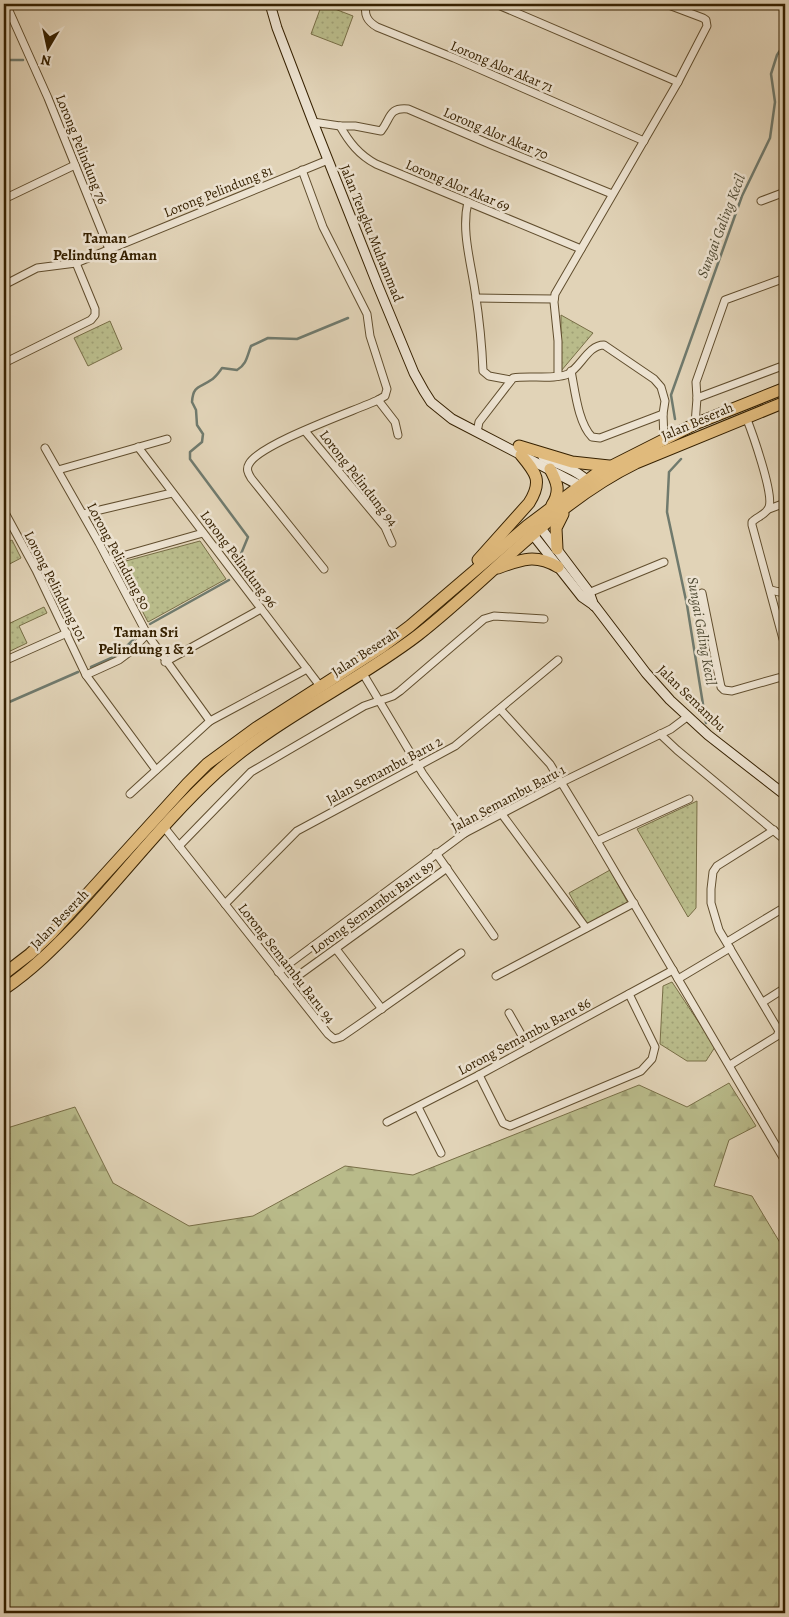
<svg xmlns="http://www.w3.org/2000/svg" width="789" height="1617" font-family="Alegreya,serif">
<defs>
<pattern id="green-dots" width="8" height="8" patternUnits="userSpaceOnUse" patternTransform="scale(1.25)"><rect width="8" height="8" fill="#b9bb8a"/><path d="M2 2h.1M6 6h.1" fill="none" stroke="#a0a075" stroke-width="1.8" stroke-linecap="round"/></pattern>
<pattern id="forest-firs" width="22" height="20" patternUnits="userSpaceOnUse" patternTransform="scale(1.25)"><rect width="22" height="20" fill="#b9bb8a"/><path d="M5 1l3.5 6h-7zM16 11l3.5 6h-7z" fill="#a0a075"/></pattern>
</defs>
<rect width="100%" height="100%" fill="#e1d3b7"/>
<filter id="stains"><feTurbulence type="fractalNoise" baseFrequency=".004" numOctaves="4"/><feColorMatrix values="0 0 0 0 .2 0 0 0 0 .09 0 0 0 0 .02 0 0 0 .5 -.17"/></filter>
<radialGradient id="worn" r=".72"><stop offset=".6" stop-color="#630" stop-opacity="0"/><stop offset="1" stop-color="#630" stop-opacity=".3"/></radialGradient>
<!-- green -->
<g fill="url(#green-dots)" stroke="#786e46">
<polygon points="322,4 353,16 342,46 311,34"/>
<polygon points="561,315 593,333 561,371"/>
<polygon points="110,321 122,349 88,366 74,338"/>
<polygon points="12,540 21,558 4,567 4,544"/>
<polygon points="200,541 226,579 148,622 120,568 122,562"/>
<polygon points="44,607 47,613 19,626 27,643 4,654 4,626"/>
<polygon points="697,801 696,908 688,917 637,829"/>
<polygon points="610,870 628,903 587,925 569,893"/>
<polygon points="672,982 715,1047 706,1061 687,1061 660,1044 663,986"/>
</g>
<!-- forest -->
<polygon fill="url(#forest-firs)" stroke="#786e46" points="729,1083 756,1126 729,1140 714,1186 752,1196 785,1251 785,1613 4,1613 4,1129 75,1107 113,1183 189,1226 253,1216 345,1166 413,1175 639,1085 687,1107"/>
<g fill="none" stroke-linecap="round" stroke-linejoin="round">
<!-- stream -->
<g stroke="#707a6d" stroke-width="2.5">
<polyline points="4,60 23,60"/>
<polyline points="675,419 671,395 742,196 770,138 775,102 771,74 777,55 785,43"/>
<polyline points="681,459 669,472 667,512 687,605 706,723"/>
<path d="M 236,566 L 248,537 L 190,459 L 190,452 L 202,442 L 203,434 L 197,425 L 196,410 L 192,402 C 193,385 200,388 211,380 C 216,377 219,372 222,368 L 237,370 C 247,364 247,356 251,346 L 268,338 L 297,339 L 348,318"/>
<polyline points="150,624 229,580"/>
<polyline points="91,667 118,655 139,634"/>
<polyline points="4,708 7,703 78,672"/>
</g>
<!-- minor casing -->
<g stroke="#614e2e" stroke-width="9">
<g id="minor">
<polyline points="6,4 48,98 109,249"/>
<path d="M 366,4 C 364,15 367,21 377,27 L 454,58 L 644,141"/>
<polyline points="496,4 678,82"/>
<path d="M 313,122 L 340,126 L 355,126 L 381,131 C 391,119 388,107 408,109 L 492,145 L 612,194"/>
<path d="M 340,126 C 349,142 359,155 376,164 L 581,249"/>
<path d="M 302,170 L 323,227 L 367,314 L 370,336 L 387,389 L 385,396 L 378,400 C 354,411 259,444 249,464 C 246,469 248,473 251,478 L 324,569"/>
<polyline points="4,199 75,165"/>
<polyline points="761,201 785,192"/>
<path d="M 468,202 C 461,230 471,263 475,291 C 479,317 482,344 483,371 L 489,376 L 511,380"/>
<polyline points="4,285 37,268 76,263 328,160"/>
<polyline points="476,298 554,299"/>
<polyline points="4,363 91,320 95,315 95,309 76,263"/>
<path d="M 571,371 C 575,390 578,423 592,437 L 600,438 L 663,414"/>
<polyline points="558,376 558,341 554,302 555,294 678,82 707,26 706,20 703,18 666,4"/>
<polyline points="697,398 785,365"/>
<polyline points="378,400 395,422 398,435"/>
<path d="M 746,417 C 752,432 774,494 769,507 C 767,514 757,517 752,522 L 752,525 L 783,639"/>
<polyline points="695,424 697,398 696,382 725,300 785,278"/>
<polyline points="305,431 385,527 392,543"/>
<path d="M 477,432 L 479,422 L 513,378 C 528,375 555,380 568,374 C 581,367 588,345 604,345 L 654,379 L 661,387 L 665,401 L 663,414 L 664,440"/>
<polyline points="138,447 320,686"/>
<polyline points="45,448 99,543 147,634 210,721"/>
<polyline points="58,470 167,439"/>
<polyline points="769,509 785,503"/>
<polyline points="4,511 36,570 86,675 156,770"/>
<polyline points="83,514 172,493"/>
<polyline points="108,560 203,533"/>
<polyline points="771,590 779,592 785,589"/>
<polyline points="702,593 721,687 724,690 732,691 785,676"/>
<polyline points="586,594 664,562"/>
<polyline points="4,661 67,633"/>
<polyline points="165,662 261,609"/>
<polyline points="362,672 423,774 465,833"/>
<polyline points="86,675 119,660 131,651 147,634"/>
<polyline points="500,709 550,764 597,841 785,1161"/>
<polyline points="660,734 677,750 785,840"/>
<polyline points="130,794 210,721 307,669"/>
<polyline points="501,813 586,928"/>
<polyline points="164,827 328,1034 334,1039 341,1037 357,1026 461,953"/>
<polyline points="597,841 689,799"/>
<polyline points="179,846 251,772 364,706 393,696 400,691 484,619 494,616 544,619"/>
<polyline points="436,853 494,936"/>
<polyline points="225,904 297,831 455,746 558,660"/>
<polyline points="727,942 785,907"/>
<polyline points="336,949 382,1009"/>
<polyline points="278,972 465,833 562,782 671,729 687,717"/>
<polyline points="496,976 634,903"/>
<polyline points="678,979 730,948"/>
<polyline points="288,983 447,868"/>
<polyline points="763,1002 785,988"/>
<polyline points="509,1013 529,1048"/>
<polyline points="730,1065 777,1036 779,1031 719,930 711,903 711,889 713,872 717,866 774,830"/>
<polyline points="479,1075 503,1123 510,1126 641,1071 652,1059 655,1047 629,994"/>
<polyline points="418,1107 441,1153"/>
<polyline points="387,1122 479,1075 673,970"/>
</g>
</g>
<!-- secondary casing -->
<g stroke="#362101" stroke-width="11">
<g id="secondary">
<polyline points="270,4 277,28 313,122 378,286 414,373 424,391 431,402 452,419 579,485 582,489"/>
<path d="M 543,457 C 558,464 580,471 590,484"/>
<polyline points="537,523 589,592 594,606"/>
<polyline points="530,531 582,597 595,606 646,673 670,700 708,735 785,795"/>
</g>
</g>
<!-- trunk casing -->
<g stroke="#362101" stroke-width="13">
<g id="trunk">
<polyline points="519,446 572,462 609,466"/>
<path d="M 550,469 C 557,482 561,491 552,505"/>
<polyline points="557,549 556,528 563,514"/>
<path d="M 478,560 L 529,503 C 543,481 536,473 521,455"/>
<path d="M 498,568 C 522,559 536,554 558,567"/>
<polyline points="4,974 30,954 51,934 187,784 207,764 256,728 382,647 410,626 527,526 596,474 695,424 785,388"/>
<path d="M 4,989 C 32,970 55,947 78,923 C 124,874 166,819 216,773 C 277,718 354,684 418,635 C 491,578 552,504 636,463 L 785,402"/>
</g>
</g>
<!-- minor -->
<use href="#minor" stroke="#ece2d0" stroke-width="7"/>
<!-- secondary -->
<use href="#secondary" stroke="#ece2d0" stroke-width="9"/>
<!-- trunk -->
<use href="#trunk" stroke="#e0ba7c" stroke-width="11"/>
</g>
<g text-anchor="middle" stroke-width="5" stroke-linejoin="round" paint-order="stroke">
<!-- street labels -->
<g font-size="14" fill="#362101" stroke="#ece2d0">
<text transform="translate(502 66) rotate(23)" y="5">Lorong Alor Akar 71</text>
<text transform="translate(496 133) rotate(23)" y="5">Lorong Alor Akar 70</text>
<text transform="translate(82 149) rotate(68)" y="5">Lorong Pelindung 76</text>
<text transform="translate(458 185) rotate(23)" y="5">Lorong Alor Akar 69</text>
<text transform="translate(218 191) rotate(-22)" y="5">Lorong Pelindung 81</text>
<text transform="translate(372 233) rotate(68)" y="5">Jalan Tengku Muhammad</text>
<text transform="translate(697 421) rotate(-23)" y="5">Jalan Beserah</text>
<text transform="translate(359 478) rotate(52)" y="5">Lorong Pelindung 94</text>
<text transform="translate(119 556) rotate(62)" y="5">Lorong Pelindung 80</text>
<text transform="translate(239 559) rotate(53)" y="5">Lorong Pelindung 96</text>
<text transform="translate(56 586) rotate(63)" y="5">Lorong Pelindung 101</text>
<text transform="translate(365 652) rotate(-33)" y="5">Jalan Beserah</text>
<text transform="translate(692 698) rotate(44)" y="5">Jalan Semambu</text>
<text transform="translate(384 770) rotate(-28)" y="5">Jalan Semambu Baru 2</text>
<text transform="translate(508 798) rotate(-28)" y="5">Jalan Semambu Baru 1</text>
<text transform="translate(372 907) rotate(-36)" y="5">Lorong Semambu Baru 89</text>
<text transform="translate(59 919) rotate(-46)" y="5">Jalan Beserah</text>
<text transform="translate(287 963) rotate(52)" y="5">Lorong Semambu Baru 94</text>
<text transform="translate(524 1036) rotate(-28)" y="5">Lorong Semambu Baru 86</text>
</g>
<!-- water labels -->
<g font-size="15" font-style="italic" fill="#534e37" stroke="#ece2d0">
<text transform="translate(721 226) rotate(-69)" y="5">Sungai Galing Kecil</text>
<text transform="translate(702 631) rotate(80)" y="5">Sungai Galing Kecil</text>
</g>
<!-- neighbourhood labels -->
<g font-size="15" font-weight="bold" fill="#362101" stroke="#ece2d0">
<text x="105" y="243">Taman<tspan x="105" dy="17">Pelindung Aman</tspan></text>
<text x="146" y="637">Taman Sri<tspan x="146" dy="17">Pelindung 1 &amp; 2</tspan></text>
</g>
</g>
<!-- margin -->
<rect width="789" height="1617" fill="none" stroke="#e1d3b7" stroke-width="20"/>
<rect x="5" y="5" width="779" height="1607" fill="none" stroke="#362101" stroke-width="2.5"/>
<rect x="10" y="10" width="769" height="1597" fill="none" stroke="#362101"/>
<!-- north arrow -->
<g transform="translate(48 48) rotate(189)" stroke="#ece2d0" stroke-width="4" paint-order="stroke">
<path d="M0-4L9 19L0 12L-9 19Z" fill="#362101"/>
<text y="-8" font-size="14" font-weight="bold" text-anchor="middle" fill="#362101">N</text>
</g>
<rect width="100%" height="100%" filter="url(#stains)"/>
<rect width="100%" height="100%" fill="url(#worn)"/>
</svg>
